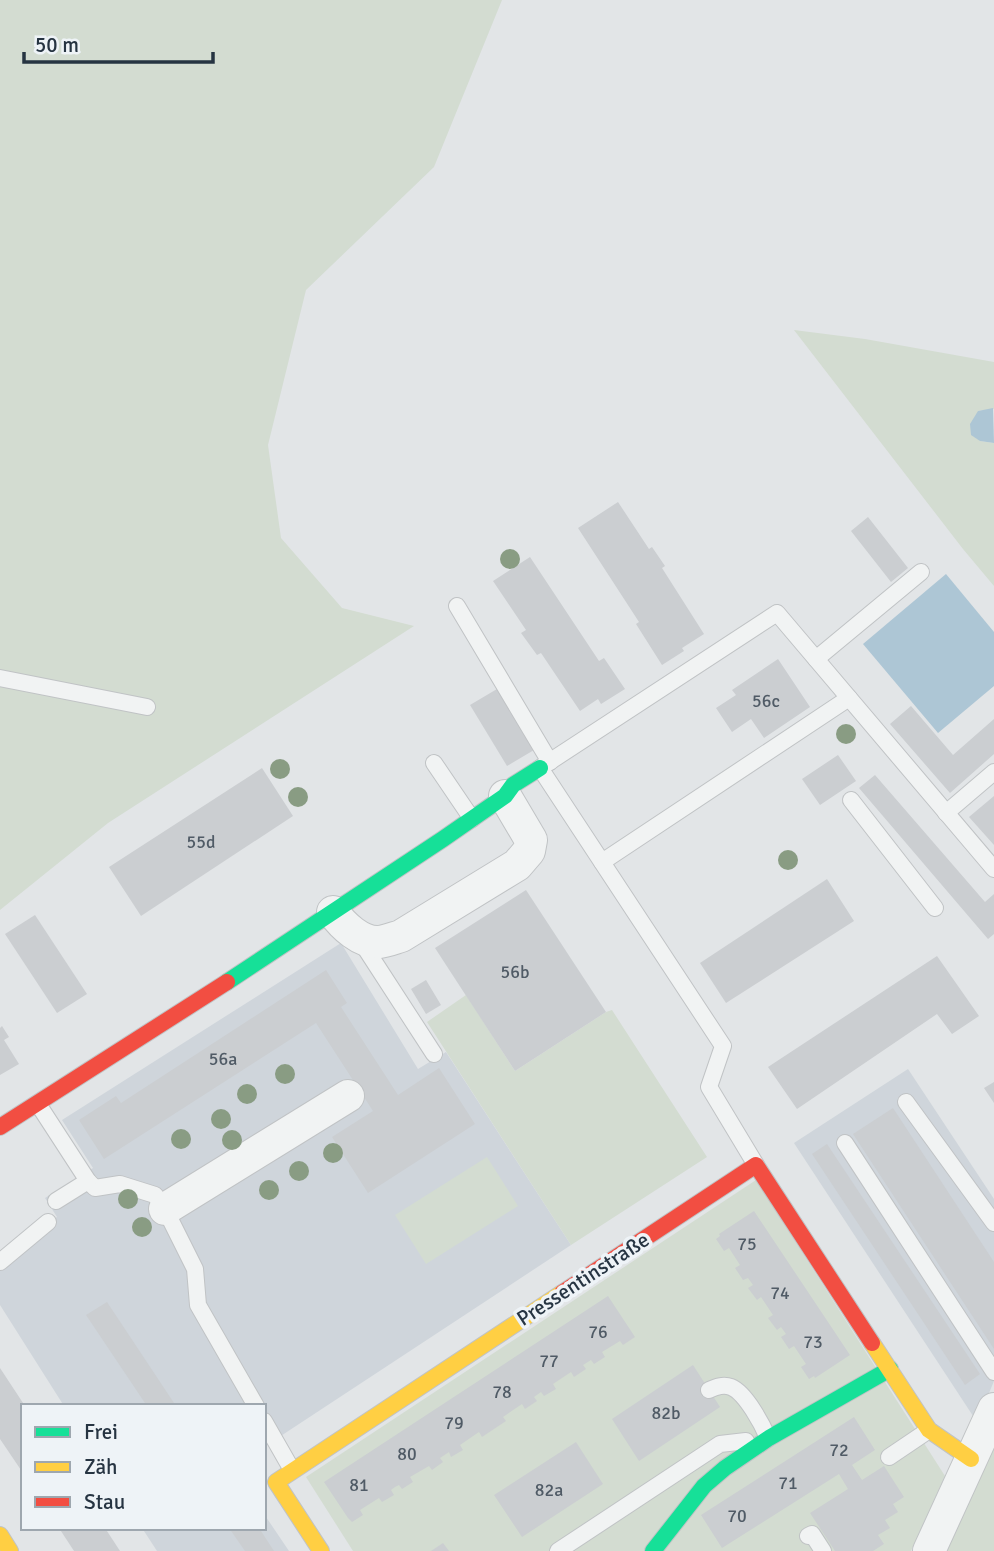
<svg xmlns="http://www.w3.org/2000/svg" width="994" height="1551" font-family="Signika,sans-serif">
<rect width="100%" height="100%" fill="#e2e5e7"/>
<!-- built -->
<g fill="#cfd5db">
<polygon points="341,943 418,1069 446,1052 571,1245 264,1447 264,1406 64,1406 0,1305 0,1262 48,1222 57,1217 45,1198 93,1168 62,1120"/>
<polygon points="908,1069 994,1199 994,1381 977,1422 794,1143"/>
<polygon points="264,1514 289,1551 157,1551 142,1528 264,1528"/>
</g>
<!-- green -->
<g fill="#d3dcd1">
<polygon points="0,0 502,0 434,167 306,290 268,445 281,538 342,608 414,626 108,823 0,910"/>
<polygon points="794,330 865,339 994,362 994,409 978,411 980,441 994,443 994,586 963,549"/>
<polygon points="466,995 515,1071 606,1012 612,1010 707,1157 571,1245 427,1022"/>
<polygon points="487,1157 518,1206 426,1264 395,1215"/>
<polygon points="756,1180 945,1476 911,1551 353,1551 306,1477"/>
<polygon points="994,1430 994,1551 941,1551"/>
</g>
<!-- water -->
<g fill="#adc6d5">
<polygon points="993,408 994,443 980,441 971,435 970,424 978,411"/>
<polygon points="946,574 994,632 994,686 938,733 863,644"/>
</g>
<!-- building -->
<g fill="#cbced1">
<polygon points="618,502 649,549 652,547 665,566 662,568 704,634 682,648 684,651 662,665 636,624 639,622 578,528"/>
<polygon points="868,517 908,568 891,582 851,531"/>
<polygon points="530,557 599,661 604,658 625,689 601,704 598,699 580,711 541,653 537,655 521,633 526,630 493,581"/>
<polygon points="778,659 810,707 764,738 751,719 732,732 716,708 736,695 732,690"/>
<polygon points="497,689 534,750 507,766 470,705"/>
<polygon points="911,706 953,755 994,719 994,754 950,793 890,724"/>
<polygon points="838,755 856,781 820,805 802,779"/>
<polygon points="262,768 293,816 141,916 109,867"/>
<polygon points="875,775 985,902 994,894 994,934 988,939 859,788"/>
<polygon points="994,796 994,845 969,817"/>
<polygon points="827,879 854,921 726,1003 700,963"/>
<polygon points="526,890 606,1012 515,1071 435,948"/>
<polygon points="35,915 87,994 57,1013 5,934"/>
<polygon points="937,956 979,1016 952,1034 937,1014 797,1109 768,1067"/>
<polygon points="326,970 347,1003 341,1007 398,1095 439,1068 475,1124 368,1193 332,1137 373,1111 316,1023 104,1159 79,1120 116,1096 121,1103"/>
<polygon points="426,980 441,1005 426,1014 411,989"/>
<polygon points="2,1026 9,1037 4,1040 19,1064 0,1075 0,1028"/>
<polygon points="994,1082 994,1103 984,1088"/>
<polygon points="893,1108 994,1262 994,1349 853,1134"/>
<polygon points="827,1144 980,1374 965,1385 812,1154"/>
<polygon points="754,1211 850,1355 815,1378 814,1376 809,1379 801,1367 806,1364 794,1346 789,1349 781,1337 786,1334 781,1327 777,1330 768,1318 773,1315 761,1297 757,1300 748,1288 753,1285 748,1278 743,1280 735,1268 740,1265 729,1248 724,1251 716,1239 720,1236 719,1234"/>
<polygon points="608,1296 635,1337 623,1345 620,1341 602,1352 605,1357 594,1364 591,1360 583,1365 586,1369 574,1377 571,1372 553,1384 556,1389 544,1396 541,1392 534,1397 537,1401 525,1409 522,1404 503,1417 506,1421 482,1437 479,1432 460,1445 463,1450 451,1457 449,1452 440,1458 443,1462 432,1470 429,1466 410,1477 413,1482 402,1489 399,1485 395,1487 391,1490 394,1495 382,1502 379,1498 360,1510 363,1515 352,1522 348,1518 324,1482"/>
<polygon points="107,1302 176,1406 147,1406 86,1315"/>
<polygon points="693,1365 720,1407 639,1461 612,1419"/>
<polygon points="0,1368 25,1406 23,1406 23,1473 0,1439"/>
<polygon points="854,1417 875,1450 852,1465 862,1480 884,1466 904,1497 893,1504 898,1512 885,1520 890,1528 878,1535 884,1544 873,1551 835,1551 810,1513 848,1489 839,1474 722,1548 701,1515"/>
<polygon points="576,1442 603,1484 522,1537 494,1495"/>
<polygon points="59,1528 105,1528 120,1551 74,1551"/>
<polygon points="229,1528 259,1528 274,1551 245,1551"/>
<polygon points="443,1543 449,1551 431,1551"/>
</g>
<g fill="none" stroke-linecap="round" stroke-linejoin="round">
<!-- lane casing -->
<g stroke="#c0c3c5" stroke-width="18">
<g id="lane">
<polyline points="457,606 550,762"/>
<polyline points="816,659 921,572"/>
<polyline points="0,678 147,707"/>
<polyline points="434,763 472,819"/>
<polyline points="851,800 935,908"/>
<polyline points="946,813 994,772"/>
<polyline points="602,862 849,698"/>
<polyline points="360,940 434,1054"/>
<polyline points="906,1102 994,1223"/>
<polyline points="38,1104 88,1181 95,1188 120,1184 155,1195 165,1209 195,1269 198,1305 256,1406"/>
<polyline points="845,1143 994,1372"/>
<polyline points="756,1165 709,1087 723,1046 540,768 777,613 994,869"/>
<polyline points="56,1201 88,1181"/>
<polyline points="0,1262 48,1222"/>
<path d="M 709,1390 C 716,1387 723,1384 731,1387 C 746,1393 763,1426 768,1438"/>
<polyline points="264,1421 292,1470"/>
<polyline points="889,1457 929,1430"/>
<polyline points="808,1536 812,1534 823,1551"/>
<polyline points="558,1551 720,1444 746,1441"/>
</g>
</g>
<!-- street casing -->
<g stroke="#c0c3c5" stroke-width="34">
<g id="street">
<path d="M 333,912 C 343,926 361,943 379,942 C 387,941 394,938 401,936 L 517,865 L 529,851 L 531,840 L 505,796"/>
<polyline points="165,1209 348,1096"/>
<polyline points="929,1551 994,1409"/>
</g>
</g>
<!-- fast casing -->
<g stroke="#c0c3c5" stroke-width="18">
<g id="fast">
<polyline points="227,982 443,839 505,796 513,785 540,768"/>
<polyline points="653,1551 704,1486 725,1468 769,1438 890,1369"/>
</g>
</g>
<!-- slow casing -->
<g stroke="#c0c3c5" stroke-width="18">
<g id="slow">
<polyline points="872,1343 929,1430 971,1459"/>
<polyline points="0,1535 10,1551"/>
<polyline points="321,1551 276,1482 562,1293"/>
</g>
</g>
<!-- jam casing -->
<g stroke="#c0c3c5" stroke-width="18">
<g id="jam">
<polyline points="0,1127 227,982"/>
<polyline points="562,1293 756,1165 872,1343"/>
</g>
</g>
<!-- lane -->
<use href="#lane" stroke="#f1f3f3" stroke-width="16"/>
<!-- street -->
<use href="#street" stroke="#f1f3f3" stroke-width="32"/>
<!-- fast -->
<use href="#fast" stroke="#16e098" stroke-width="16"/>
<!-- slow -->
<use href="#slow" stroke="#ffcf43" stroke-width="16"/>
<!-- jam -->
<use href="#jam" stroke="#f24e42" stroke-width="16"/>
</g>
<!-- trees -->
<g fill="#899c83">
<circle cx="510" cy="559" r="10"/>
<circle cx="846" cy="734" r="10"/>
<circle cx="280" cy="769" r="10"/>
<circle cx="298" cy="797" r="10"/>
<circle cx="788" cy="860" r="10"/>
<circle cx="285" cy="1074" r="10"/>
<circle cx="247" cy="1094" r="10"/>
<circle cx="221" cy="1119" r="10"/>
<circle cx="181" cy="1139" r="10"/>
<circle cx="232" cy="1140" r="10"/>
<circle cx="333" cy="1153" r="10"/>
<circle cx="299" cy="1171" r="10"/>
<circle cx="269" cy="1190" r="10"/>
<circle cx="128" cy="1199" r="10"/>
<circle cx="142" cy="1227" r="10"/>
</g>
<g text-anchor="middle" stroke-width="7" stroke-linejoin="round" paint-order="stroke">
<!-- number labels -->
<g font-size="18" fill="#505b66">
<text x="766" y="707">56c</text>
<text x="201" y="848">55d</text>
<text x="515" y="978">56b</text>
<text x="223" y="1065">56a</text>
<text x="747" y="1250">75</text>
<text x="780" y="1299">74</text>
<text x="598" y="1338">76</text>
<text x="813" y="1348">73</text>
<text x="549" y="1367">77</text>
<text x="502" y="1398">78</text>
<text x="666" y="1419">82b</text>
<text x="454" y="1429">79</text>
<text x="839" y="1456">72</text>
<text x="407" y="1460">80</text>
<text x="788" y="1489">71</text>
<text x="359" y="1491">81</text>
<text x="549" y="1496">82a</text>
<text x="737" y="1522">70</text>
</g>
<!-- street labels -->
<g font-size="21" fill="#263442" stroke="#eef3f7">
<text transform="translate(583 1279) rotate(-33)" y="7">Pressentinstraße</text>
</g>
</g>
<!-- legend -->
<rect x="21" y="1404" width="245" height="126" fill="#eef3f7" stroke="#9ea7af" stroke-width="2"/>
<rect x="35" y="1427" width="35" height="10" fill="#16e098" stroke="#9ea7af" stroke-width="2"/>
<text x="84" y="1439" font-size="21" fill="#263442">Frei</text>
<rect x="35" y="1462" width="35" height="10" fill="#ffcf43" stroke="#9ea7af" stroke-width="2"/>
<text x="84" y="1474" font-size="21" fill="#263442">Zäh</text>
<rect x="35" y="1497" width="35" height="10" fill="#f24e42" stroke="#9ea7af" stroke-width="2"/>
<text x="84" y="1509" font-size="21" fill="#263442">Stau</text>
<!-- scale -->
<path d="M24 52v10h189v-10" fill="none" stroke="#263442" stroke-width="3.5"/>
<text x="35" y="52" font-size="21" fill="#263442" stroke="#eef3f7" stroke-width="5" paint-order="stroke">50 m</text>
</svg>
